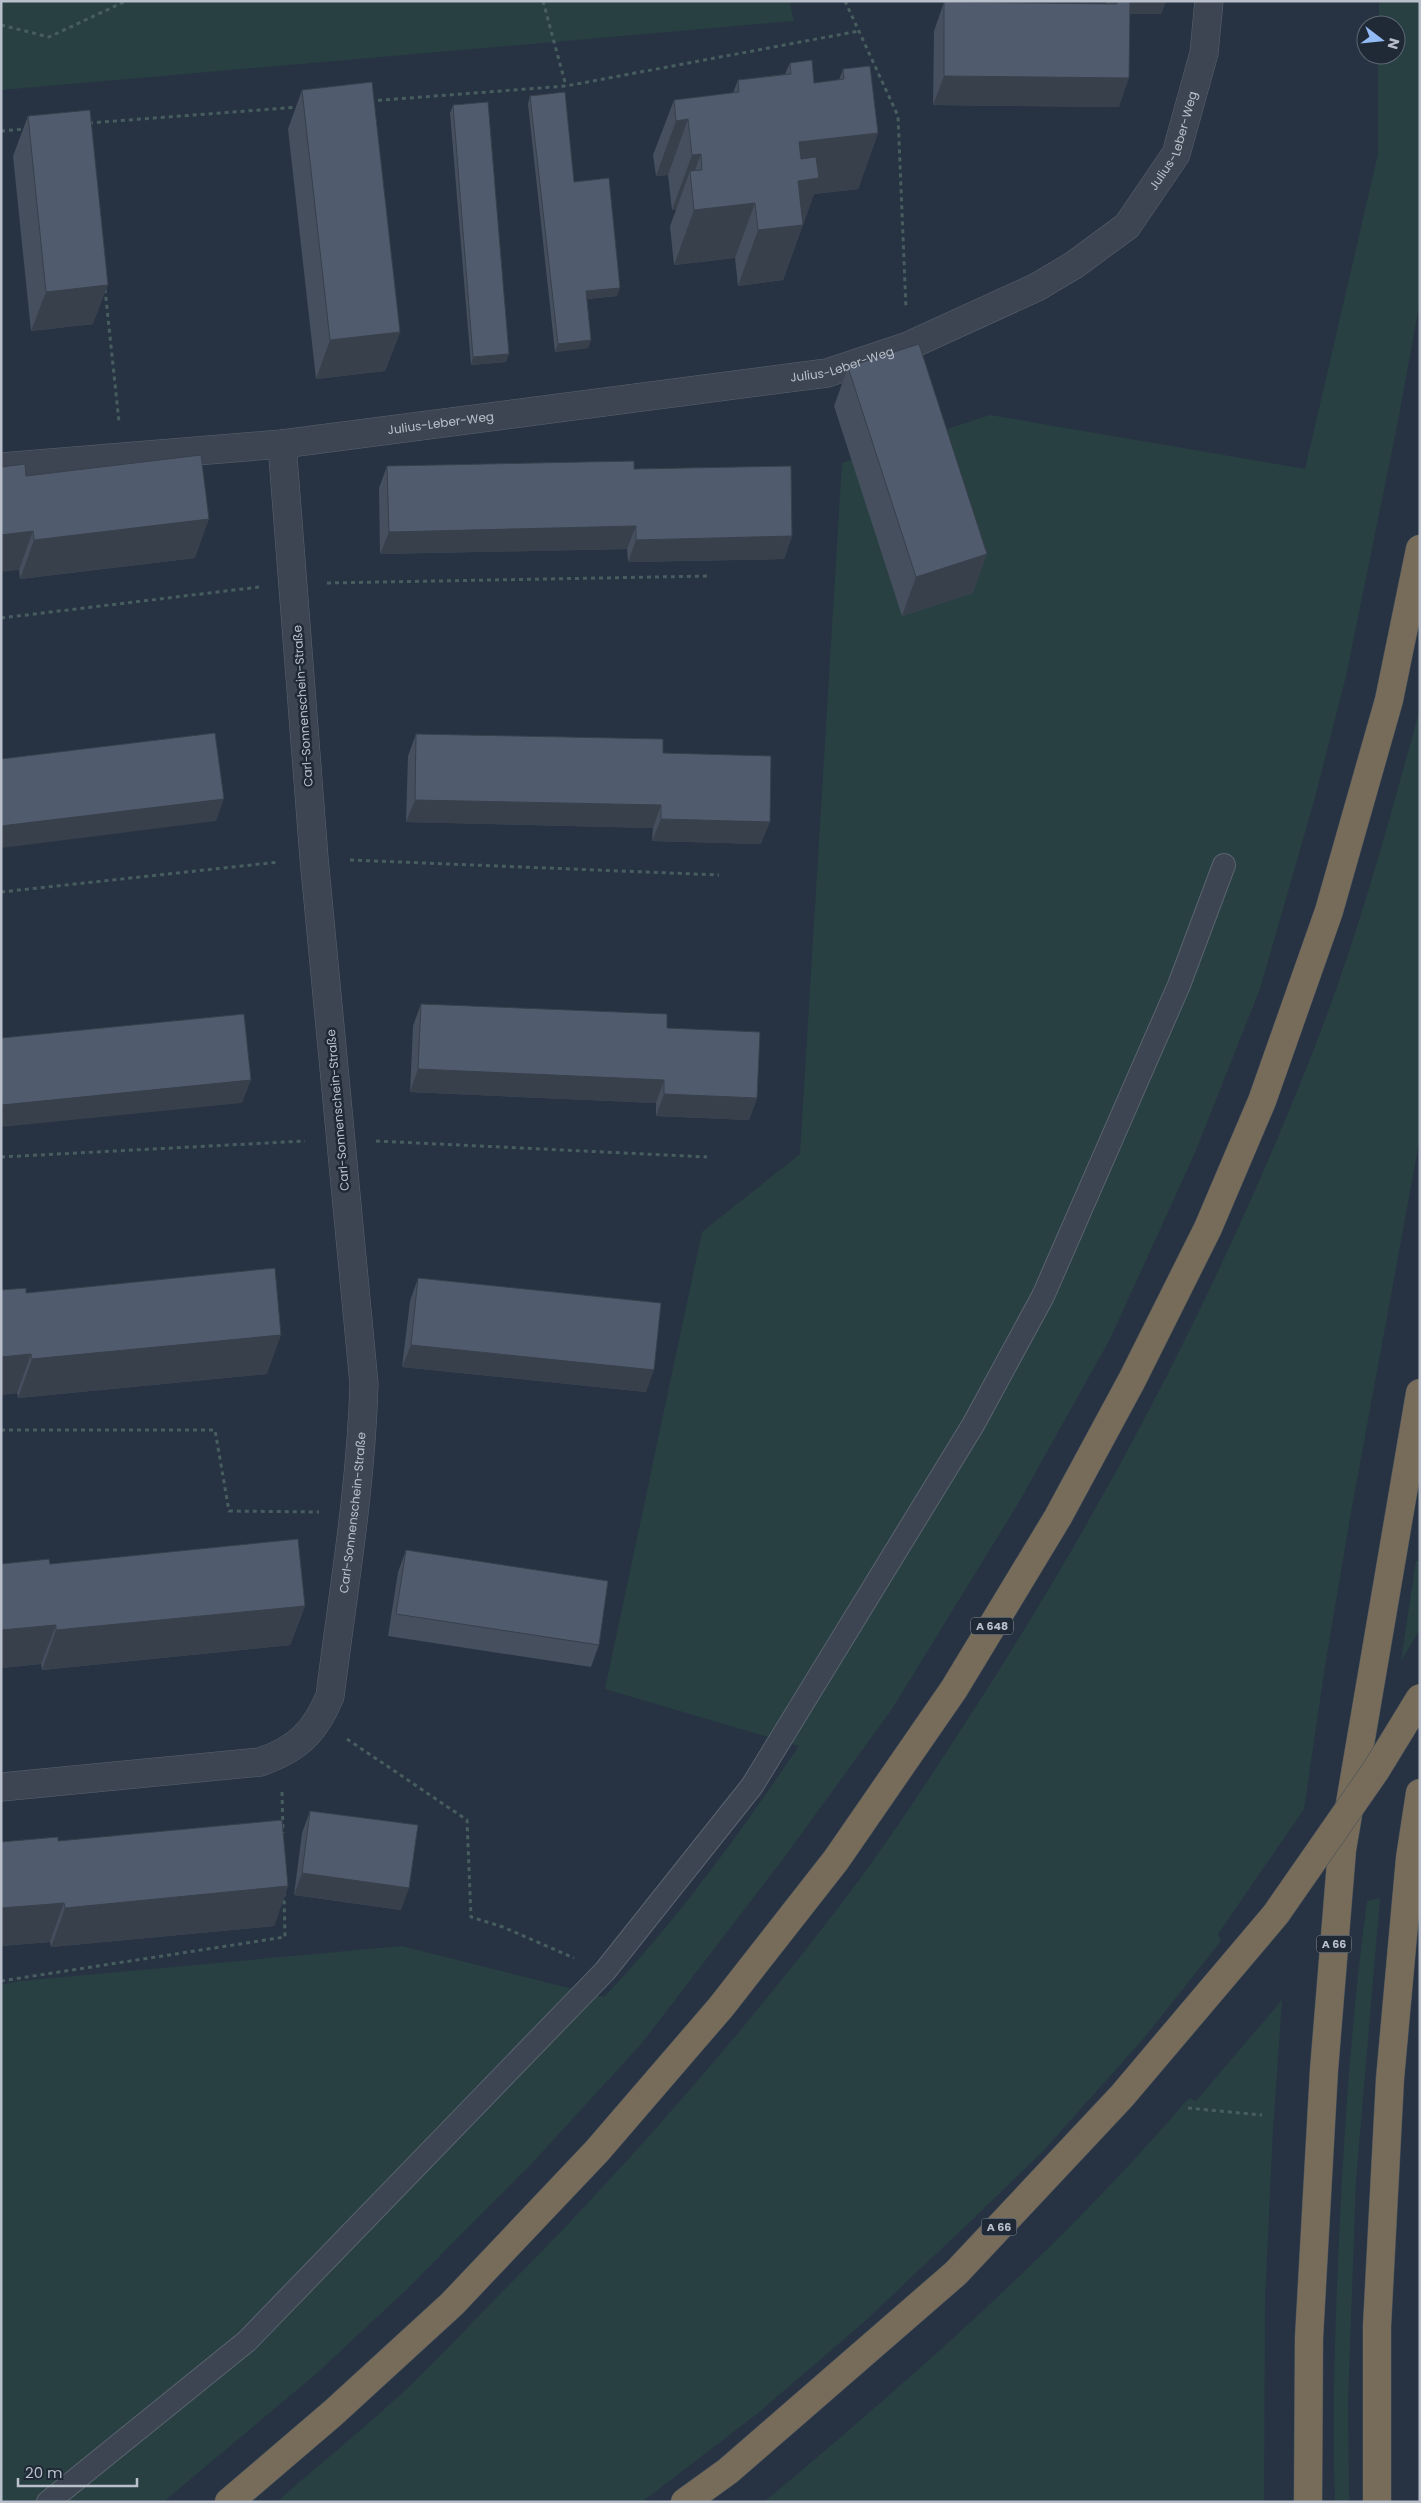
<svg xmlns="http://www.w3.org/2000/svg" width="1421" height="2503" font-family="Poppins,sans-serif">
<rect width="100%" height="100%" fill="#273342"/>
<!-- green -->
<g fill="#294043">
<polygon points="1,1 796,1 790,4 794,21 1,90"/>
<path d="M 1379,1 L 1420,1 L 1420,301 L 1397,426 L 1346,676 L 1314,801 L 1260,989 L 1194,1155 L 1110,1339 L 1019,1502 L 892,1709 L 786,1855 L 642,2043 L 535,2160 L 406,2290 L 316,2374 L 163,2502 L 1,2502 L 1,1985 L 20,1981 L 402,1946 L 604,1997 C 678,1920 739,1834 799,1746 L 605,1689 L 702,1232 L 800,1154 L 842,463 L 990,415 L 1305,469 L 1378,154 L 1378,55 L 1396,55 L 1396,25 L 1379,25 Z"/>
<path d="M 1420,709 L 1420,1137 L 1350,1518 L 1325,1666 L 1304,1809 L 1218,1934 L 1221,1941 L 1144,2038 L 1043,2151 L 974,2218 L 864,2322 L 758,2413 L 642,2502 L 277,2502 C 317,2466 360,2432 400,2395 C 437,2361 471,2323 507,2287 C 629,2164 743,2033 848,1895 C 896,1831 939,1764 982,1697 C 1115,1490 1228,1270 1317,1041 C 1359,933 1389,821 1420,709 Z"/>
<polygon points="1416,1561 1420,1561 1419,1631 1401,1661"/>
<path d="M 1380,1898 L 1356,2180 L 1348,2402 L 1349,2502 L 1335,2502 C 1332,2415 1335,2328 1339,2241 C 1344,2127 1352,2014 1367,1901 Z"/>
<path d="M 1282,2000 L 1273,2129 L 1265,2298 L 1264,2502 L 764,2502 C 915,2376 1061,2247 1189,2098 L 1196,2101 Z"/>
</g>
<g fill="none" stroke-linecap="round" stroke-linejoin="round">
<!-- service casing -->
<g stroke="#5a636f" stroke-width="24">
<polyline id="service" points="48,2502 247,2341 605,1971 752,1786 973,1425 1043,1296 1179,985 1224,865"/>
</g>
<!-- minor casing -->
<g stroke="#5a636f" stroke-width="29">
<g id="minor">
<path id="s1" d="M 1,467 L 282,444 L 827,373 L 908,346 L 1037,287 L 1074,265 L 1127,226 L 1176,154 L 1204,53 L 1209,1"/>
<path id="s2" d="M 1,1787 L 260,1762 C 298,1749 315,1732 330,1696 C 343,1592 361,1489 364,1384 L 314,858 L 282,444"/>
</g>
</g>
<!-- motorway casing -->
<g stroke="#46505c" stroke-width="29">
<g id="motorway">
<polyline points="229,2502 333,2413 452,2304 597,2151 721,2007 836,1860 954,1689 1058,1517 1132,1380 1208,1228 1262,1101 1329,911 1389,700 1420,549"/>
<polyline points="685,2502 728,2471 956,2273 1122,2096 1276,1914"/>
<polyline points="1308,2502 1309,2338 1324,2070 1342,1850 1420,1393"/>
<polyline points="1377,2502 1377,2326 1390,2079 1410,1858 1420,1793"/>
</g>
</g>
<!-- path -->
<g stroke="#485d5f" stroke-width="3" stroke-dasharray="4 4" stroke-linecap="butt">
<polyline points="543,1 566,86"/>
<polyline points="845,1 898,116 906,308"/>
<polyline points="1,25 49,37 126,1"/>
<polyline points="370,101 566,86 859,31"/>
<polyline points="89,123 299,107"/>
<polyline points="1,131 25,129"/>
<polyline points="105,289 119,422"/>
<polyline points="327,583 710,576"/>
<polyline points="1,618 259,587"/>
<polyline points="350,860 719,875"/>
<polyline points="1,892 279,862"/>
<polyline points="376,1141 707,1157"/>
<polyline points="1,1157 305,1141"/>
<polyline points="1,1430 215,1430 229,1511 319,1512"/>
<polyline points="347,1739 467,1820 471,1917 503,1927 574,1958"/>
<polyline points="282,1792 283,1833"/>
<polyline points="1,1981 285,1937 284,1894"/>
<polyline points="1188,2108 1262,2115"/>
</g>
<!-- service -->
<use href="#service" stroke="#3c4551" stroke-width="22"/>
<!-- minor -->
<use href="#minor" stroke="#3c4551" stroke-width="28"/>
<!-- motorway -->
<use href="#motorway" stroke="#776b59" stroke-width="28"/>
<!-- motorway-bridge casing -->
<g stroke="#46505c" stroke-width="29" stroke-linecap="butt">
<polyline id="motorway-bridge" points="1276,1914 1376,1770 1420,1698"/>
</g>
<!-- motorway-bridge -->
<use href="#motorway-bridge" stroke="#776b59" stroke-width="28"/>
</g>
<!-- wall -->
<g fill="#454f5e">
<polygon points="1106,1 1166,1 1161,14 1130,14 1119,107 933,105 934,31 944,2 1106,4"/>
<polygon points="790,63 814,83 839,80 843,69 878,133 858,189 814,194 783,280 738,286 735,258 674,265 670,226 676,210 672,210 668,175 656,176 653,155 674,100 733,93 738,80 785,74"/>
<polygon points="302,90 400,332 385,371 316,379 288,129"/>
<polygon points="530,96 574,182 617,296 587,299 591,340 588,348 555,352 528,104"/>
<polygon points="453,105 506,362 471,365 450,113"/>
<polygon points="28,116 93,324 31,331 13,156"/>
<polygon points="848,367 973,593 902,616 834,406"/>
<polygon points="387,466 634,469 792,536 784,559 628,562 627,549 380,554 379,488"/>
<polygon points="26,476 195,558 20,579 19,570"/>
<polygon points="416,734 663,753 761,844 652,841 653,828 406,822 408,756"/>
<polygon points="421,1004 667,1028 757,1098 749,1120 656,1116 656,1103 410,1092 413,1026"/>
<polygon points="418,1278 646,1392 402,1367 410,1301"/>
<polygon points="1,1290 26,1293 267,1374 18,1398 17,1393 1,1395"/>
<polygon points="406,1550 599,1645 591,1667 388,1636 398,1572"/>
<polygon points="1,1564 50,1564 305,1606 290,1645 42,1670 41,1664 1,1668"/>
<polygon points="310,1811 401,1910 294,1895 302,1833"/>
<polygon points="58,1841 288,1886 274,1926 51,1947 50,1942 1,1946 1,1842"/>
</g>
<!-- shaded-wall -->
<g fill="#38404c">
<polygon points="1125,1 1166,1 1161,14 1120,14"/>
<polygon points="944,76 1129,78 1119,107 933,105"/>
<polygon points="688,119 668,175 656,176 676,121"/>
<polygon points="878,133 858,189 814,194 783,280 738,286 758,230 799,142"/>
<polygon points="701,154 691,181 690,171 676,210 672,210 692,155"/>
<polygon points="755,203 735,258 674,265 694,210"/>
<polygon points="108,285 93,324 31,331 46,292"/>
<polygon points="620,288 617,296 583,299 586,291"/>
<polygon points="400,332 385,371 316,379 330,340"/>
<polygon points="591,340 588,348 555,352 558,344"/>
<polygon points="509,354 506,362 471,365 473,357"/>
<polygon points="209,519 195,558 20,579 34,540"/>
<polygon points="636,526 627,549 380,554 389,532"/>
<polygon points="33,531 19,570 1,572 1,535"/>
<polygon points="792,536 784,559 628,562 636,540"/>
<polygon points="987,554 973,593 902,616 916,577"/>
<polygon points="224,799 216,821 1,848 1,826"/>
<polygon points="415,800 661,805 653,828 406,822"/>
<polygon points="661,819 770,822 761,844 652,841"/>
<polygon points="418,1069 664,1080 656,1103 410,1092"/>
<polygon points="251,1080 242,1103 1,1127 1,1108 2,1105"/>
<polygon points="664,1094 757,1098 749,1120 656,1116"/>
<polygon points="281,1335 267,1374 18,1398 32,1359"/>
<polygon points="411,1345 654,1370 646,1392 402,1367"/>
<polygon points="31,1354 17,1393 1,1395 1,1357"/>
<polygon points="305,1606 290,1645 42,1670 56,1630"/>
<polygon points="56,1625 41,1664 1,1668 1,1630"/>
<polygon points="302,1873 409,1888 401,1910 294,1895"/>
<polygon points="288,1886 274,1926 51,1947 65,1908"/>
<polygon points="64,1903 50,1942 1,1946 1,1908"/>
</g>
<!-- building -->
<g fill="#505c6d" stroke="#38404c">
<polygon points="1117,1 1130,1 1129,78 944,76 944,2 1117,4"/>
<polygon points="812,60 814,83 844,79 843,69 870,66 878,133 799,142 801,159 816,157 819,178 798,181 803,225 758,230 755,203 694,210 690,171 702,170 701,154 692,155 688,119 676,121 674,100 739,92 738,80 791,74 790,63"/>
<polygon points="372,82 400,332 330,340 302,90"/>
<polygon points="565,92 574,182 609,178 620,288 586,291 591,340 558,344 530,96"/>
<polygon points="488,102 509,354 473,357 453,105"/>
<polygon points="90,110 108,285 46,292 28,116"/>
<polygon points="919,344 987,554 916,577 848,367"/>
<polygon points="201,455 209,519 34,540 33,531 1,535 1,467 25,464 26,476"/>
<polygon points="634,461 634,469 791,466 792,536 636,540 636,526 389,532 387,466"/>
<polygon points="215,733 224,799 1,826 1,759"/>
<polygon points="416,734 663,739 663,753 771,756 770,822 661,819 661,805 415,800"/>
<polygon points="421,1004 667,1014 667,1028 760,1032 757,1098 664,1094 664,1080 418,1069"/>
<polygon points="244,1014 251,1080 2,1105 1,1100 1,1038"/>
<polygon points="275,1268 281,1335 32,1359 31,1354 1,1357 1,1290 26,1288 26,1293"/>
<polygon points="418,1278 661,1303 654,1370 411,1345"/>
<polygon points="298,1539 305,1606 56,1630 56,1625 1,1630 1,1564 49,1559 50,1564"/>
<polygon points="406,1550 608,1581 599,1645 396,1614"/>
<polygon points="310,1811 418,1825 409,1888 302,1873"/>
<polygon points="282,1820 288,1886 65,1908 64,1903 1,1908 1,1842 58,1837 58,1841"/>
</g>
<g text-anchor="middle" stroke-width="5" stroke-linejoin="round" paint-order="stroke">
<!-- shield labels -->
<g fill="#202a37" stroke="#8b939f" stroke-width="1">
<rect x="971" y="1617.5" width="42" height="17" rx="4"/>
<rect x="1316.5" y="1935.5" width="35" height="17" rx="4"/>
<rect x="981.5" y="2218.5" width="35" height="17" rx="4"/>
</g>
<g font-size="11" font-weight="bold" fill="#b9c0cb">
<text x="992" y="1630">A 648</text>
<text x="1334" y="1948">A 66</text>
<text x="999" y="2231">A 66</text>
</g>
<!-- street labels -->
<g font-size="12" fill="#b9c0cb" stroke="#202a37">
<text dy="4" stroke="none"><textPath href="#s1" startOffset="1266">Julius-Leber-Weg</textPath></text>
<text dy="4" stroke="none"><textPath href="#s1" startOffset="848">Julius-Leber-Weg</textPath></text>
<text dy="4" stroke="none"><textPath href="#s1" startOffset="442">Julius-Leber-Weg</textPath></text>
<text transform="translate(303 706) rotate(-94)" y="4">Carl-Sonnenschein-Straße</text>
<text transform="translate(338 1110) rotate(-95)" y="4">Carl-Sonnenschein-Straße</text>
<text dy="4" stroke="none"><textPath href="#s2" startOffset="545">Carl-Sonnenschein-Straße</textPath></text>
</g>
</g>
<!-- border -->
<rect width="1421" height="2503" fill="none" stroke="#b9c0cb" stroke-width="5"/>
<!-- north arrow -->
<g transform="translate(1381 40) rotate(106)"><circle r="24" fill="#202a37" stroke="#5d6672"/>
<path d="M0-4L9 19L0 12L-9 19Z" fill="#93bbf6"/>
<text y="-8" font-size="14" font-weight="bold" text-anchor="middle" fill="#b9c0cb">N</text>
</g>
<!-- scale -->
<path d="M18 2478v8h119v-8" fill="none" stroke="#b9c0cb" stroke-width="2.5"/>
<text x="25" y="2478" font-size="15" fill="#b9c0cb" stroke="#202a37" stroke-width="4" paint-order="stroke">20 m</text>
</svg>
